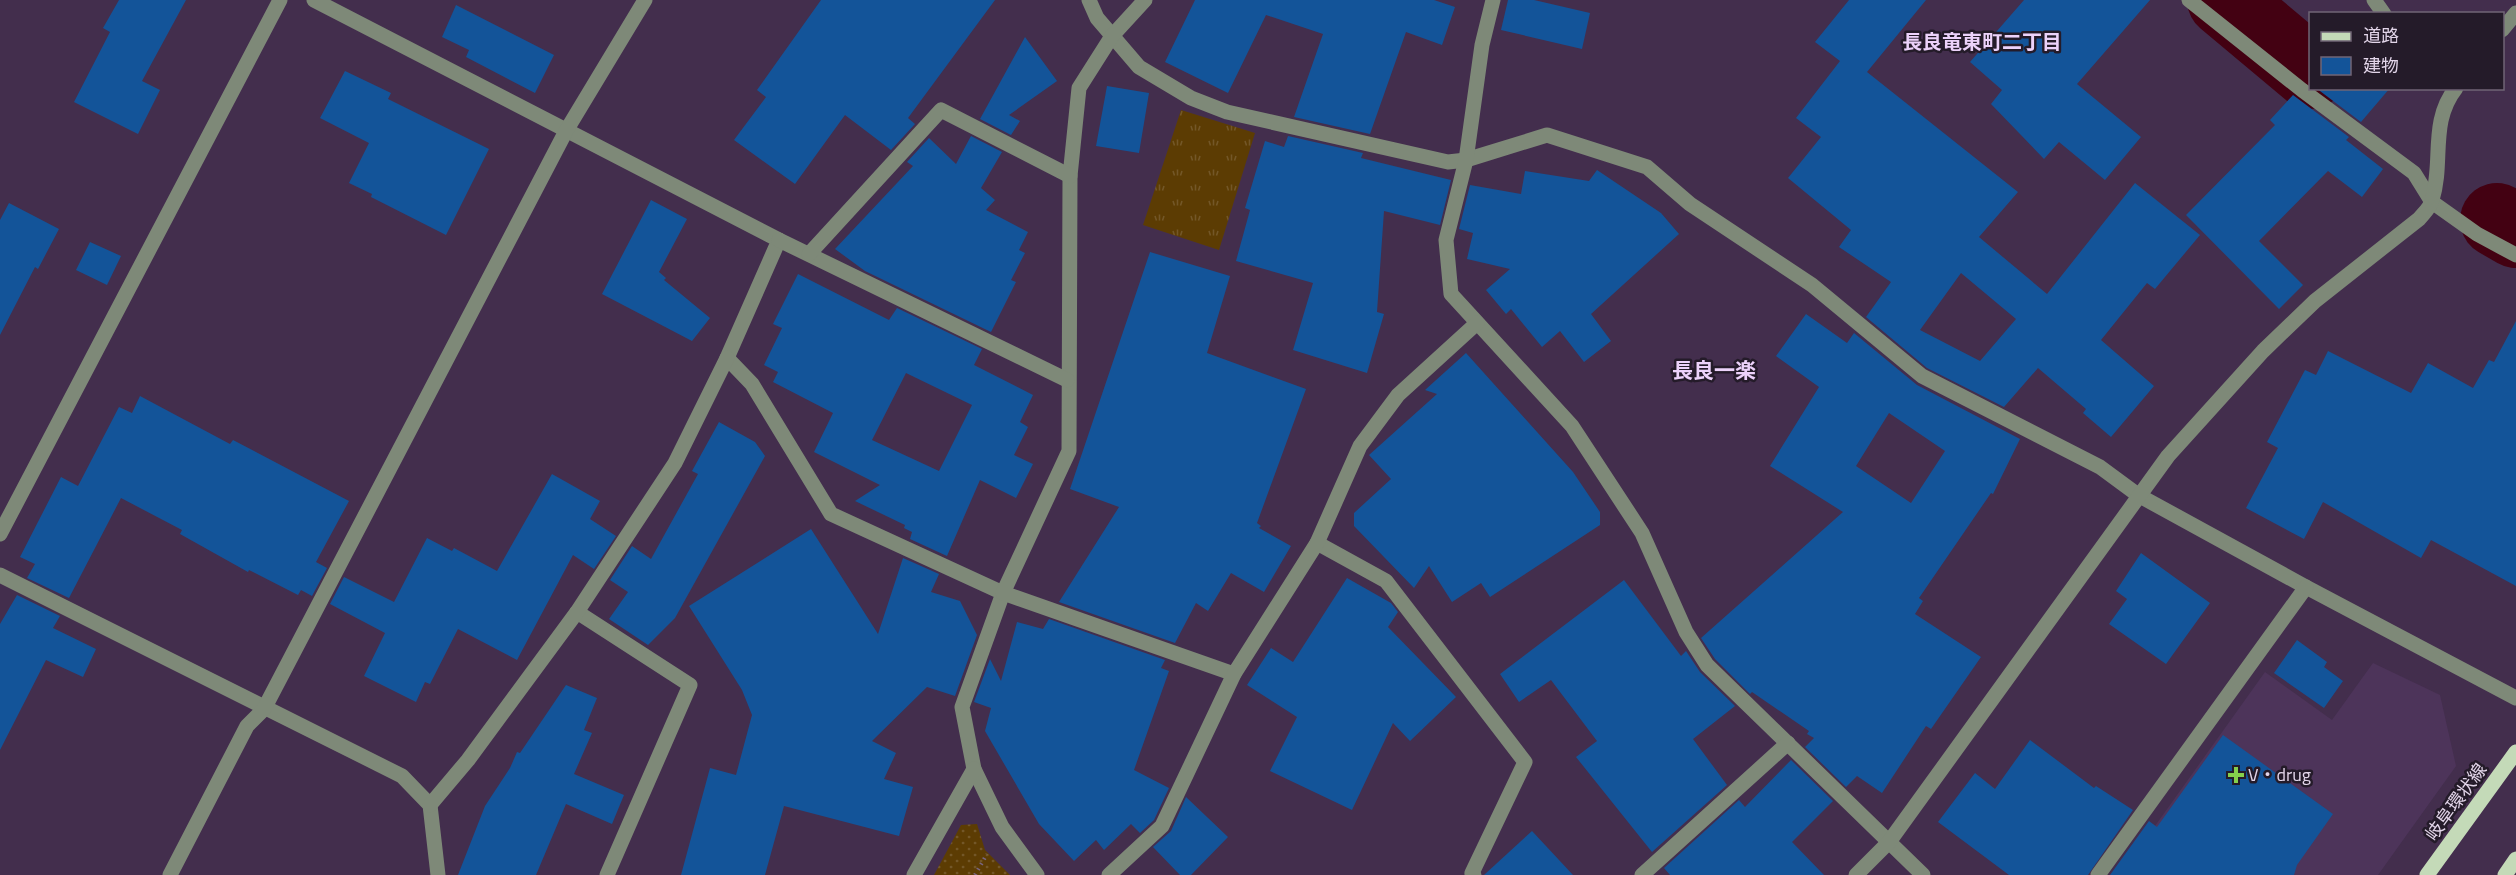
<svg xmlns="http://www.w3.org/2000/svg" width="2516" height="875" font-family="'Titillium Web','Noto Sans JP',sans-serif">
<defs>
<pattern id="grass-tufts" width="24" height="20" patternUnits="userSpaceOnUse" patternTransform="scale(1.5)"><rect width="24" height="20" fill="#5c3c03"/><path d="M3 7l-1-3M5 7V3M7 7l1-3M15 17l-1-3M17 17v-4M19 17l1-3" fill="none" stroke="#735728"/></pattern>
<pattern id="park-dots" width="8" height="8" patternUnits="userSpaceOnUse" patternTransform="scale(1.5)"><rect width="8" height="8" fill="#5c3c03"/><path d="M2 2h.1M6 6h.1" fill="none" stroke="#735728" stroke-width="1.8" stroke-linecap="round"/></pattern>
</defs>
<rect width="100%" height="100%" fill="#432e4d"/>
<!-- built -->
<polygon fill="#4d345a" points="2373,663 2440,695 2456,766 2378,875 2120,875 2265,672 2332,720"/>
<!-- grass -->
<polygon fill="url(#grass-tufts)" points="1181,110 1255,133 1219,250 1143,225"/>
<!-- park -->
<polygon fill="url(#park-dots)" points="977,824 985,850 1010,875 934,875 961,825"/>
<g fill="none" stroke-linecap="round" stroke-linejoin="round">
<!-- river -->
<g stroke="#430112" stroke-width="74">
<polyline points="2224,0 2310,72"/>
<polyline points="2497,220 2516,231"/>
</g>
</g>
<!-- building -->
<g fill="#135499" fill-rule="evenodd">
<polygon points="119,0 186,0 142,81 160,90 138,134 74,102 110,32 103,28"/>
<polygon points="821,0 995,0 908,118 915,124 891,150 845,115 795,184 734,140 766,97 757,90"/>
<polygon points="1195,0 1434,0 1455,7 1442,45 1406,32 1370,134 1294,117 1323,34 1266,15 1228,93 1165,62"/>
<polygon points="1508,0 1534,0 1590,13 1582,49 1501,30"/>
<path d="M 1849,0 L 1926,0 L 1867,72 L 2018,192 L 1979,237 L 2047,294 L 2135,183 L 2200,235 L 2155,289 L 2147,283 L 2101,340 L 2154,386 L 2111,437 L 2083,413 L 2086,409 L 2038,368 L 2004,407 L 1927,368 L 1866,317 L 1891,282 L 1839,247 L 1851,230 L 1788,178 L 1821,137 L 1796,118 L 1840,61 L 1815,42 ZM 1961,273 L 2016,319 L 1980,361 L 1920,330 Z"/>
<polygon points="2024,0 2150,0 2077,84 2141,137 2105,180 2059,142 2044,159 1991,104 2002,90 1970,62"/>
<polygon points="456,5 554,55 535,93 466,57 469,50 442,37"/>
<polygon points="1025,37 1057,81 1009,115 1020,121 1011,135 980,119"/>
<polygon points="345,71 391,93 388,99 489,149 446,235 371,197 372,194 349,183 369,143 320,118"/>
<polygon points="1107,86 1149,93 1139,153 1096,146"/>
<polygon points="2316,88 2390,88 2361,122"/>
<polygon points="2293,95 2349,137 2346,140 2383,169 2362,197 2328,171 2259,241 2303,285 2279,309 2186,215 2275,125 2270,120"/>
<polygon points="971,136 1002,152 981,188 995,200 986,210 1028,232 1019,250 1025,253 1011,280 1016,282 991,332 865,271 835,249 913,166 907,162 929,138 956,164"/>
<polygon points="1288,136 1363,153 1361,158 1451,180 1440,225 1384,211 1377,312 1384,314 1367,373 1293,350 1313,283 1236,261 1250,210 1245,208 1265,141 1284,147"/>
<polygon points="1597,170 1661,213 1679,234 1591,314 1611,341 1584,362 1560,331 1542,347 1511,309 1506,314 1486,290 1510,269 1467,259 1473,233 1459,229 1470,185 1521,194 1525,171 1589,181"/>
<polygon points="651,200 687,219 659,272 666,278 664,280 710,318 692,341 602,294"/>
<polygon points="9,203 59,229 38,269 35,267 0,335 0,220"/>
<polygon points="90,242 121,256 107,285 76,270"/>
<polygon points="1150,252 1230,276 1207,353 1306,389 1257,523 1261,526 1259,528 1291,546 1264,592 1231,573 1208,611 1196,603 1175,643 1059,602 1119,507 1070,489"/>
<path d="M 798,274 L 889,320 L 897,308 L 982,349 L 974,365 L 1033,395 L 1020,422 L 1028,427 L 1014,455 L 1033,464 L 1016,498 L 980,480 L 947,556 L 910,539 L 912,532 L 904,528 L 905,525 L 855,501 L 880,485 L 814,452 L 833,413 L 773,382 L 778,372 L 764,365 L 782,328 L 773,324 ZM 906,373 L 972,405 L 939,471 L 872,440 Z"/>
<path d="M 1806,314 L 1847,343 L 1854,333 L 1917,385 L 2020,439 L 1993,494 L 1991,493 L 1919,598 L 1923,601 L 1915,614 L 1981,657 L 1931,729 L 1926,726 L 1882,793 L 1857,776 L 1846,787 L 1805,747 L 1814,738 L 1807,734 L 1809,731 L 1752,692 L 1750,694 L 1715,659 L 1701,638 L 1843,512 L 1770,466 L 1819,387 L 1776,356 ZM 1889,413 L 1945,451 L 1911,503 L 1856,466 Z"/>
<polygon points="2516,321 2516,586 2431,540 2421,558 2323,502 2304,539 2246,508 2278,448 2267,442 2305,370 2316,375 2328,351 2411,393 2428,363 2473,388 2489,360 2494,362"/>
<polygon points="1466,353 1573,472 1600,512 1600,525 1490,597 1481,583 1452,602 1429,566 1414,588 1354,526 1354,513 1391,479 1369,455 1437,394 1425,390"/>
<polygon points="140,396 230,444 233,440 349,501 316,562 327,568 312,596 301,590 298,595 249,570 248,572 180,534 182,530 121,498 69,598 27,578 35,564 20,557 61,477 78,486 119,407 132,413"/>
<polygon points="719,422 755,442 765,456 675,618 648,645 609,619 628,592 610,580 632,546 651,559 698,474 692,471"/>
<polygon points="552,474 600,501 590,519 616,536 594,569 573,555 517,660 458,629 430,684 425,682 416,702 364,676 385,633 330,604 344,577 394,602 427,538 452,551 454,548 497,571"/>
<polygon points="811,529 878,634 903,558 939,574 931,592 960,601 977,635 955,696 927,687 872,741 896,753 884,779 913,787 899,836 784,806 765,875 681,875 710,768 736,775 752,715 742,690 689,606"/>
<polygon points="2141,553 2210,603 2166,664 2109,624 2127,599 2116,591"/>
<polygon points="1347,578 1391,603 1398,612 1388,627 1456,697 1410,741 1393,723 1352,810 1270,771 1297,717 1247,685 1271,648 1293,662"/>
<polygon points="1624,580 1681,656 1686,651 1700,672 1735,706 1693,739 1727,785 1652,852 1576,757 1597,741 1551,680 1519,702 1500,674"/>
<polygon points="17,595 60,616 53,628 96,649 83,677 46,660 0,750 0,624"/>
<polygon points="1049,619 1165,660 1161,668 1169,671 1134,770 1169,788 1154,820 1140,833 1131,824 1104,850 1096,840 1074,861 1039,824 985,731 991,708 974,702 990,659 1001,681 1017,622 1043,629"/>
<polygon points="2297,640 2327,662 2324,667 2343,681 2324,708 2274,673"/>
<polygon points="566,685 597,698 584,730 592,733 574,774 624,795 612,824 566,804 536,875 458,875 485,806 510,768 517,752 520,753"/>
<polygon points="2223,735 2333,814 2297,865 2294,875 2110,875 2149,821 2157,827"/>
<polygon points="2030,740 2094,788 2096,786 2133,810 2088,875 2009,875 1938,822 1975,773 1995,789"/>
<polygon points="1791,760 1833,801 1792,842 1824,875 1670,875 1664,868 1739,800 1745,807"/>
<polygon points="1186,797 1228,837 1191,875 1180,875 1153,847 1171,831"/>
<polygon points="1532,831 1573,875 1484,875"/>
</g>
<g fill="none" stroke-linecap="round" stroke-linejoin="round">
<!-- path -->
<polyline stroke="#796682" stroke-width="4" stroke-dasharray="1.5 4.5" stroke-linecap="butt" points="975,875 987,854"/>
<!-- minor -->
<g stroke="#7e8978" stroke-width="15">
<polyline points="314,0 779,240 727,358 752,384 831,514 1003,593 962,707 974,769 1002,827 1037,875"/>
<polyline points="1089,0 1097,18 1139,67 1191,98 1227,112 1448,162 1466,160 1547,135 1647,167 1690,204 1812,285 1922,376 2100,467 2138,495 2306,587 2516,698"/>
<polyline points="1145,0 1112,36 1079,88 1070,176 1069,451 1003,593 1234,674"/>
<polyline points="1493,0 1482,45 1466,160 1446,240 1451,294 1572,426 1642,533 1686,632 1707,665 1923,875"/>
<polyline points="2189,0 2302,90 2414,173 2432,202 2477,234 2516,255"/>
<polyline points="2374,0 2384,14"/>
<polyline points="2502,30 2516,13"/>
<polyline points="779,240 1067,380"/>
<polyline points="809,254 941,110 1070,176"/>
<polyline points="0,534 280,0"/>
<polyline points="1317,543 1386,581 1525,762 1472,873 1474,875"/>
<polyline points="0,575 402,776 430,805 438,875"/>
<polyline points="577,612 690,685 607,875"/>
<polyline points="430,805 468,760 577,612 675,463 727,358"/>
<polyline points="170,875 247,726 264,709 566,131 645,0"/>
<polyline points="914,875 974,769"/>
<polyline points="1109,875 1162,826 1234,674 1317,543 1360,446 1398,395 1477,323"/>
<polyline points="1642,875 1788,743"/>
<path d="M 1856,875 L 1889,842 L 2168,456 L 2263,351 L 2315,301 L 2419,219 C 2423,214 2431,207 2432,200 C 2444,162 2429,122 2456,88"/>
<polyline points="2098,875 2306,587"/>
</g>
<!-- major -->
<g stroke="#c4dab8" stroke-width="15">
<polyline points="2427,875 2516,752"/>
<polyline points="2505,875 2516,859"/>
</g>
</g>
<!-- markers -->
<path fill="#85cf4c" stroke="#241b29" stroke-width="2" d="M2233 766h6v6h6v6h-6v6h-6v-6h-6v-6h6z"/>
<g text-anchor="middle" stroke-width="5" stroke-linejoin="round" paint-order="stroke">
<!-- poi labels -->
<g font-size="18" fill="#e2d5e9" stroke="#241b29" text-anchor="start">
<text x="2248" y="781">V・drug</text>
</g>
<!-- street labels -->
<g font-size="18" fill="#e2d5e9" stroke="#241b29">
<text transform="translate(2456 802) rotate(-54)" y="6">岐阜環状線</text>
</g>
<!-- neighbourhood labels -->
<g font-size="20" font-weight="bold" fill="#ecd2fa" stroke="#241b29">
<text x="1982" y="49">長良竜東町二丁目</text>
</g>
<!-- quarter labels -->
<g font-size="21" font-weight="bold" fill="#ecd2fa" stroke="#241b29">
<text x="1714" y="378">長良一楽</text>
</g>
</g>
<!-- legend -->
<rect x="2309" y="12" width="195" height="78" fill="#241b29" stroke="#706576" stroke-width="1.5"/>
<rect x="2321" y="32" width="30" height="9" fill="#c4dab8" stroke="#706576" stroke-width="1.5"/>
<text x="2363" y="42" font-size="18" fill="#e2d5e9">道路</text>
<rect x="2321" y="57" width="30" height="18" fill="#135499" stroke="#706576" stroke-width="1.5"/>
<text x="2363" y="72" font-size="18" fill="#e2d5e9">建物</text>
</svg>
